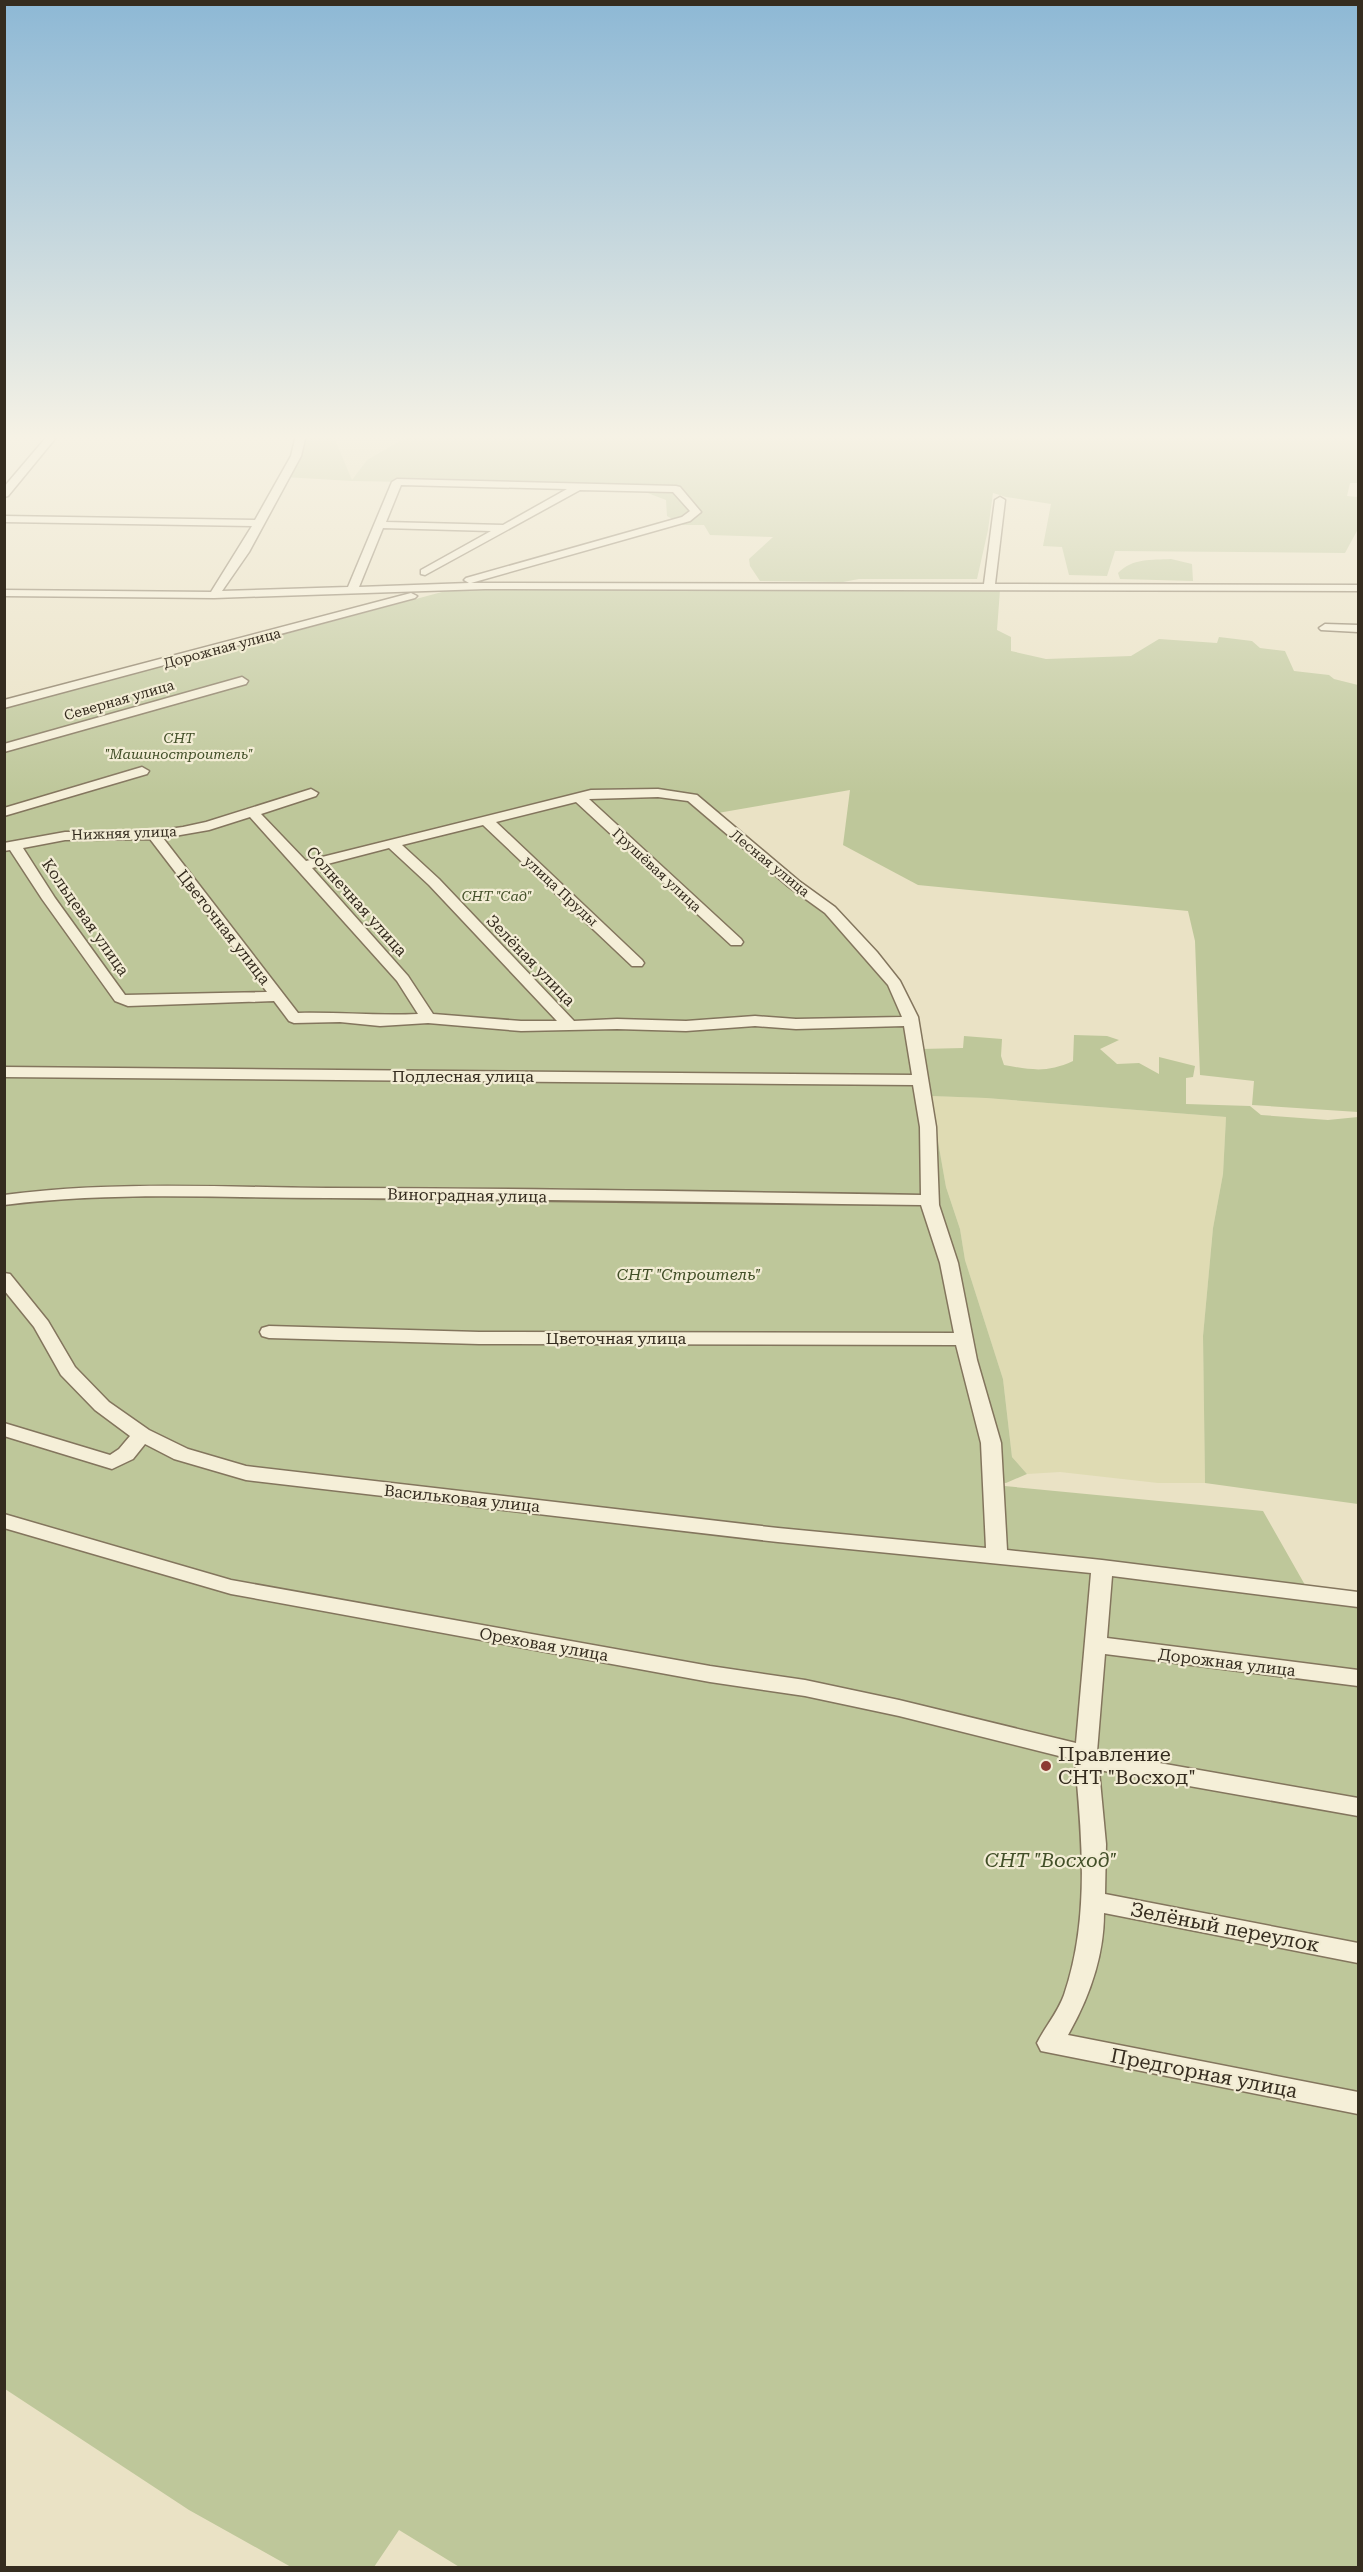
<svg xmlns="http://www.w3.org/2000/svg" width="1363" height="2572" font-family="'Roboto Serif',serif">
<rect width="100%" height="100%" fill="#eae2c5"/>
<!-- farmland -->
<g fill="#dfdbb3">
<polygon points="333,435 410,435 367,460 352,481"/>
<polygon points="930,1096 986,1098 1226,1117 1223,1174 1213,1228 1203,1336 1205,1483 1158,1483 1060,1472 1027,1474 1012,1457 1003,1379 965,1260 960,1229 946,1187"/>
</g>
<!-- green -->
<g fill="#bec79a">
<polygon points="301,435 333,435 352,480 367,460 410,435 1358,435 1358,483 1350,483 1347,496 1358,497 1358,529 1345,553 1115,551 1107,576 1069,575 1062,547 1043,546 1051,504 1006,497 993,493 988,530 977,579 859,579 843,582 760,581 750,566 749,559 773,537 710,535 704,525 683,525 667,516 666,500 629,486 352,481 284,477 301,443"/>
<path d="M 1171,559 L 1192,564 L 1193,581 L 1120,579 L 1118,573 C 1132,558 1152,560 1171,559 Z"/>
<polygon points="453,589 1000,590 997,630 1011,637 1011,651 1046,659 1131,656 1159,639 1217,643 1219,637 1252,641 1260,648 1285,651 1294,671 1329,675 1334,679 1358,685 1358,1112 1252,1105 1254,1081 1200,1075 1195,941 1188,911 918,885 843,845 850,790 712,814 872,955 910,1017 930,1205 994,1485 1263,1511 1309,1592 1358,1599 1358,2567 461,2568 399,2530 374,2567 291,2567 189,2510 5,2389 5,704 285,631 286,634"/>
<path d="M 1074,1035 L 1107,1036 L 1119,1040 L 1100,1049 L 1117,1064 L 1139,1063 L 1159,1074 L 1159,1057 L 1195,1066 L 1193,1077 L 1186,1078 L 1186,1104 L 1250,1106 L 1261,1115 L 1328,1120 L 1358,1117 L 1358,1504 L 1205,1483 L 1203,1336 L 1213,1228 L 1223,1174 L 1226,1117 L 986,1098 L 930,1096 L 946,1187 L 960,1229 L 965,1260 L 1003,1379 L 1012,1457 L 1027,1474 L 1006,1483 L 999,1482 L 934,1205 L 921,1049 L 963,1048 L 964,1036 L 1002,1039 L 1001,1056 L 1004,1065 C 1032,1070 1047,1073 1073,1061 Z"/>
</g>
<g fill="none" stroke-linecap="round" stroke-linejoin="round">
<!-- minor casing -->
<g stroke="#83755d" stroke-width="3">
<g id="minor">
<polygon points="45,435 55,435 54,440 8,496 4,497 4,487 44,440"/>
<path d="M 296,435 L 306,435 L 301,456 L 249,552 L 222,591 L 348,587 L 392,482 L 397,479 L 676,486 L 680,487 L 701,512 L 690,521 L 471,583 L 984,584 L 995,500 L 1000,497 L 1005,500 L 995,584 L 1358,585 L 1358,591 L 485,589 L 214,598 L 4,596 L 4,590 L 211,592 L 252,526 L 4,522 L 4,516 L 255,520 L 291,456 ZM 401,485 L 567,489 L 503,525 L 386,522 ZM 580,490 L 673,492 L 690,511 L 682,517 L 466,578 L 464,580 L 469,583 L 359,587 L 383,528 L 491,531 L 421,570 L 421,574 L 425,575 Z"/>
<polygon points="411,593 417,596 415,598 4,708 4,700"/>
<polygon points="1325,624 1358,625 1358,632 1321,630 1319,628"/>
<polygon points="242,677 248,681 246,684 4,752 4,744"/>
<polygon points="142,767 149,771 147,774 4,816 4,808"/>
<path d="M 311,789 L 318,793 L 316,796 L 261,814 L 306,861 L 591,790 L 658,789 L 697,795 L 799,881 L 835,907 L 877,952 L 900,981 L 918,1017 L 936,1127 L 939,1205 L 958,1263 L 977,1360 L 1001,1443 L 1007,1550 L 1102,1560 L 1358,1592 L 1358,1607 L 1112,1576 L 1107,1638 L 1358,1670 L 1358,1686 L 1105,1654 L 1097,1752 L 1358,1798 L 1358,1816 L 1099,1770 L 1106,1844 L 1105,1894 L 1358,1943 L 1358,1963 L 1104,1913 C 1104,1957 1089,1998 1068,2035 L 1358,2092 L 1358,2114 L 1041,2051 L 1037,2043 C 1045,2027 1058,2012 1064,1995 C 1090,1919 1082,1839 1075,1760 L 899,1716 L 805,1696 L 710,1682 L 231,1594 L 4,1528 L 4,1514 L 231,1580 L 710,1666 L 805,1680 L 899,1700 L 1076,1743 L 1091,1573 L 778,1542 L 246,1480 L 174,1459 L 145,1444 L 133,1459 L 112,1469 L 4,1436 L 4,1423 L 110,1455 L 119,1449 L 130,1436 L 95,1410 L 61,1375 L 34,1327 L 4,1290 L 4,1273 L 10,1274 L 48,1321 L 75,1367 L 109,1402 L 149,1430 L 188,1449 L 246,1466 L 778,1528 L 986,1548 L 981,1443 L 956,1345 L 479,1344 L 269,1338 L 262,1336 L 260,1332 L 262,1328 L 269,1326 L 479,1332 L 954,1333 L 940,1263 L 921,1205 C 723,1202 525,1199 327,1198 C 220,1198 111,1191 4,1205 L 4,1195 C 111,1181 220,1187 327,1188 C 525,1188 723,1192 921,1195 L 920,1127 L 913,1085 L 4,1077 L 4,1067 L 912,1075 L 904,1026 L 796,1029 L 755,1026 L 686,1031 L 617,1029 L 521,1031 L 428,1023 L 380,1026 L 340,1022 L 294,1023 L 289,1021 L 274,1001 L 128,1006 L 115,1001 L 42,899 L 10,850 L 4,851 L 4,843 L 65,832 L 154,831 L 183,827 L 206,822 ZM 658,797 L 688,801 L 789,887 L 825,913 L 888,985 L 902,1017 L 796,1019 L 755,1016 L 686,1021 L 617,1019 L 574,1021 L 439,879 L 402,845 L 483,825 L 632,966 L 642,966 L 644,963 L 642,960 L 496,822 L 576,802 L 731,945 L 741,945 L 743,942 L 741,939 L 589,799 ZM 250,817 L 397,981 L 418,1014 C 378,1016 338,1012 298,1013 L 163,838 L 209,830 ZM 150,839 L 267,992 L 125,995 L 55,898 L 23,848 L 65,840 ZM 389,848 L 429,885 L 557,1021 L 521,1021 L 433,1014 L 408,976 L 312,868 Z"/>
</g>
</g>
<!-- minor -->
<use href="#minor" fill="#f5efd8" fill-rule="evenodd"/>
</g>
<!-- sky -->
<linearGradient id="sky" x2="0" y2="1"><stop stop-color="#8db8d5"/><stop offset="0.55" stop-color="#f6f2e5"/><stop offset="1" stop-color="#f6f2e5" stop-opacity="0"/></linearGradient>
<rect width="1363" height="795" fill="url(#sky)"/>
<!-- markers -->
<circle fill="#8d3a32" stroke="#f2ecd4" stroke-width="2" cx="1046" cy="1766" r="6"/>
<g text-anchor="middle" stroke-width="4.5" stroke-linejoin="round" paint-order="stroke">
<!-- far-street labels -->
<g font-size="14" fill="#352c1f" stroke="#f2ecd4">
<text transform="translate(222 648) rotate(-15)" y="5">Дорожная улица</text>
<text transform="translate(119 700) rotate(-16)" y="5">Северная улица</text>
<text transform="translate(124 833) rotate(-2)" y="5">Нижняя улица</text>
<text transform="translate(770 863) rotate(39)" y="5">Лесная улица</text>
<text transform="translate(657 870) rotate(43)" y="5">Грушёвая улица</text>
<text transform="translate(561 891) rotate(43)" y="5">улица Пруды</text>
</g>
<!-- far-park labels -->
<g font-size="14" font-style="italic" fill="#424f28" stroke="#f2ecd4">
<text x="179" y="743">СНТ<tspan x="179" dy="16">"Машиностроитель"</tspan></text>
<text x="497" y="901">СНТ "Сад"</text>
</g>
<!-- street labels -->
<g font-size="16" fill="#352c1f" stroke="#f2ecd4">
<text transform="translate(357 901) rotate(48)" y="6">Солнечная улица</text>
<text transform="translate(86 917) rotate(55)" y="6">Кольцевая улица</text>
<text transform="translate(224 927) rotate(52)" y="6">Цветочная улица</text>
<text transform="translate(531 960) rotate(46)" y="6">Зелёная улица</text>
<text x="463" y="1082">Подлесная улица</text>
<text transform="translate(467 1195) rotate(1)" y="6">Виноградная улица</text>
<text x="616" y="1344">Цветочная улица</text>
<text transform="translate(462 1498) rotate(6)" y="6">Васильковая улица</text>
<text transform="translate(544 1644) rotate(10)" y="6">Ореховая улица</text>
<text transform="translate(1227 1662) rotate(7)" y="6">Дорожная улица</text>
</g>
<!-- park labels -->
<g font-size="16" font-style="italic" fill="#424f28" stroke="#f2ecd4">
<text x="689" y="1280">СНТ "Строитель"</text>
</g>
<!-- near-poi labels -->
<g font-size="20" fill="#352c1f" stroke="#f2ecd4" text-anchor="start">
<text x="1058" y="1761">Правление<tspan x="1058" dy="23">СНТ "Восход"</tspan></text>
</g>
<!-- near-park labels -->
<g font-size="20" font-style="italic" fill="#424f28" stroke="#f2ecd4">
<text x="1051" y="1867">СНТ "Восход"</text>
</g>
<!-- near-street labels -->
<g font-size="20" fill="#352c1f" stroke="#f2ecd4">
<text transform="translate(1225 1927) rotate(11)" y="7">Зелёный переулок</text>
<text transform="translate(1204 2073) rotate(11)" y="7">Предгорная улица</text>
</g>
</g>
<!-- border -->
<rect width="1363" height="2572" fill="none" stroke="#352c1f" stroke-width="12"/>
</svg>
